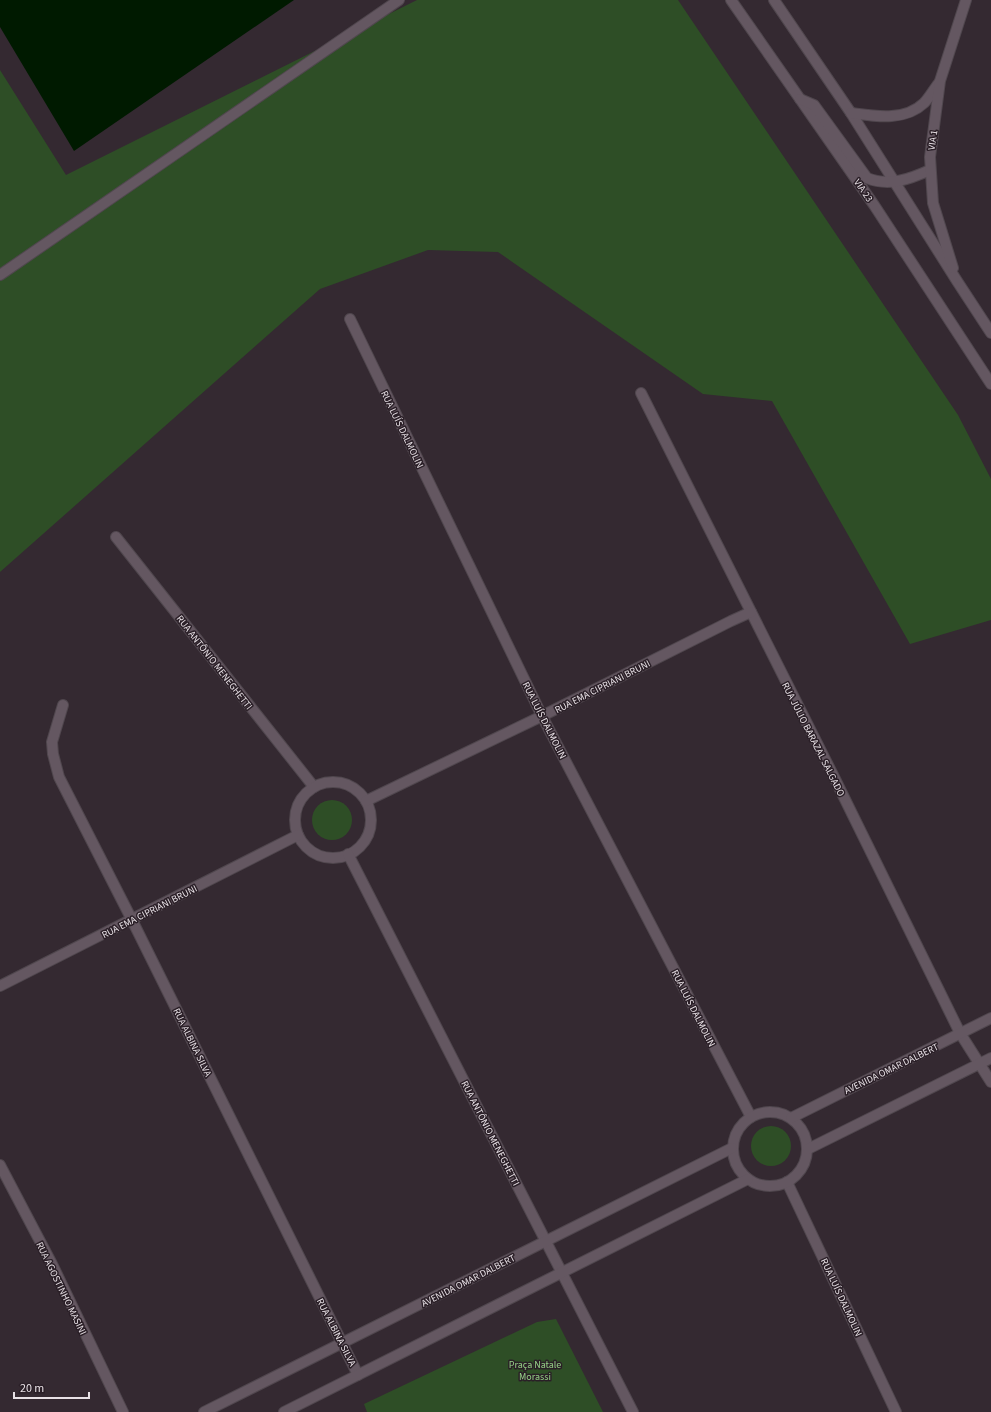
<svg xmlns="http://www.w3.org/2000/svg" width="991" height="1412" font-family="'Source Sans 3',sans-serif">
<rect width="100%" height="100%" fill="#342931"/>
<!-- green -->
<g fill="#2e4e26">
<polygon points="417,0 678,0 958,415 991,479 991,620 910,644 772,401 703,394 498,252 428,250 320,289 0,572 0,70 66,175"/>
<circle cx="332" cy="820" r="20"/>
<circle cx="771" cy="1146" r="20"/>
<polygon points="556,1319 603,1412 367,1412 364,1404 537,1322"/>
</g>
<!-- water -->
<polygon fill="#001a00" points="0,0 294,0 74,151 0,27"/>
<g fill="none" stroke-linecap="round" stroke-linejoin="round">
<!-- minor casing -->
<g stroke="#50474e" stroke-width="12">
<g id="minor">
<polyline points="731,0 874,205 991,384"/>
<polyline points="774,0 851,113 957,281 991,333"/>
<path d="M 800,99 L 814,105 L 867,178 C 889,187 910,179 930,170"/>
<path d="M 851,113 C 874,116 904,122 924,103 C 929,98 934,89 939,83"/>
<polyline points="953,268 933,203 930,157 940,81 966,0"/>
<polyline points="0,275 399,0"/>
<polyline points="350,319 542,716 751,1117"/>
<polyline points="641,393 833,775 960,1033 991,1082"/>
<polyline points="116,537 314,787"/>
<polyline points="63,705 52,742 53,754 59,777 132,920 358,1375"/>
<circle cx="333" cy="820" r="38"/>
<polyline points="366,801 542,716 731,621 751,612"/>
<polyline points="348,854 633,1412"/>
<polyline points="0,986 298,835"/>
<polyline points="0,1165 52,1264 123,1412"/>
<polyline points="787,1182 896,1412"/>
</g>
</g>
<!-- tertiary casing -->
<g stroke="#50474e" stroke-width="12">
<g id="tertiary">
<circle cx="770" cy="1149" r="37"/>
<polyline points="791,1118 991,1018"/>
<polyline points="808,1149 991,1058"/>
<polyline points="204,1412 732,1148"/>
<polyline points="284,1412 748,1179"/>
</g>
</g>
<!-- minor -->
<use href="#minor" stroke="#645761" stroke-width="10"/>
<!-- tertiary -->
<use href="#tertiary" stroke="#645761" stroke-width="10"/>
</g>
<g text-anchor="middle" stroke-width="3" stroke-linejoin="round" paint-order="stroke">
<!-- street labels -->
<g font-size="10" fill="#e8e1e6" stroke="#2a1f27">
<text transform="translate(932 140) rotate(-82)" y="4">VIA 1</text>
<text transform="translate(864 190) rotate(55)" y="4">VIA 23</text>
<text transform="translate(403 429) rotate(64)" y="4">RUA LUÍS DALMOLIN</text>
<text transform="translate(215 662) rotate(52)" y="4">RUA ANTÔNIO MENEGHETTI</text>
<text transform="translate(602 686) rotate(-27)" y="4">RUA EMA CIPRIANI BRUNI</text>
<text transform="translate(545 720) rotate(63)" y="4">RUA LUÍS DALMOLIN</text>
<text transform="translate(814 739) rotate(63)" y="4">RUA JÚLIO BARAZAL SALGADO</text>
<text transform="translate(149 911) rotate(-27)" y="4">RUA EMA CIPRIANI BRUNI</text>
<text transform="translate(694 1008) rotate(63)" y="4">RUA LUÍS DALMOLIN</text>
<text transform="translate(193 1042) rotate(64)" y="4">RUA ALBINA SILVA</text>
<text transform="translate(891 1068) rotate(-26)" y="4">AVENIDA OMAR DALBERT</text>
<text transform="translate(491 1133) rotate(63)" y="4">RUA ANTÔNIO MENEGHETTI</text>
<text transform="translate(468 1280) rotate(-27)" y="4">AVENIDA OMAR DALBERT</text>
<text transform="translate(62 1288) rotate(64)" y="4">RUA AGOSTINHO MASINI</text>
<text transform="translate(842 1297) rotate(65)" y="4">RUA LUÍS DALMOLIN</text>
<text transform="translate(337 1332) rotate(63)" y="4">RUA ALBINA SILVA</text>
</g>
<!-- park labels -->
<g font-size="10" fill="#96d287" stroke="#2a1f27">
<text x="535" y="1368">Praça Natale<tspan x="535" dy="12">Morassi</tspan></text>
</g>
</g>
<!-- scale -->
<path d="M14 1392v6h75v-6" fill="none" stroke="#e8e1e6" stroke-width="2"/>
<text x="20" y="1392" font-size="12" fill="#e8e1e6" stroke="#2a1f27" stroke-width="3" paint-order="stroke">20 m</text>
</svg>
